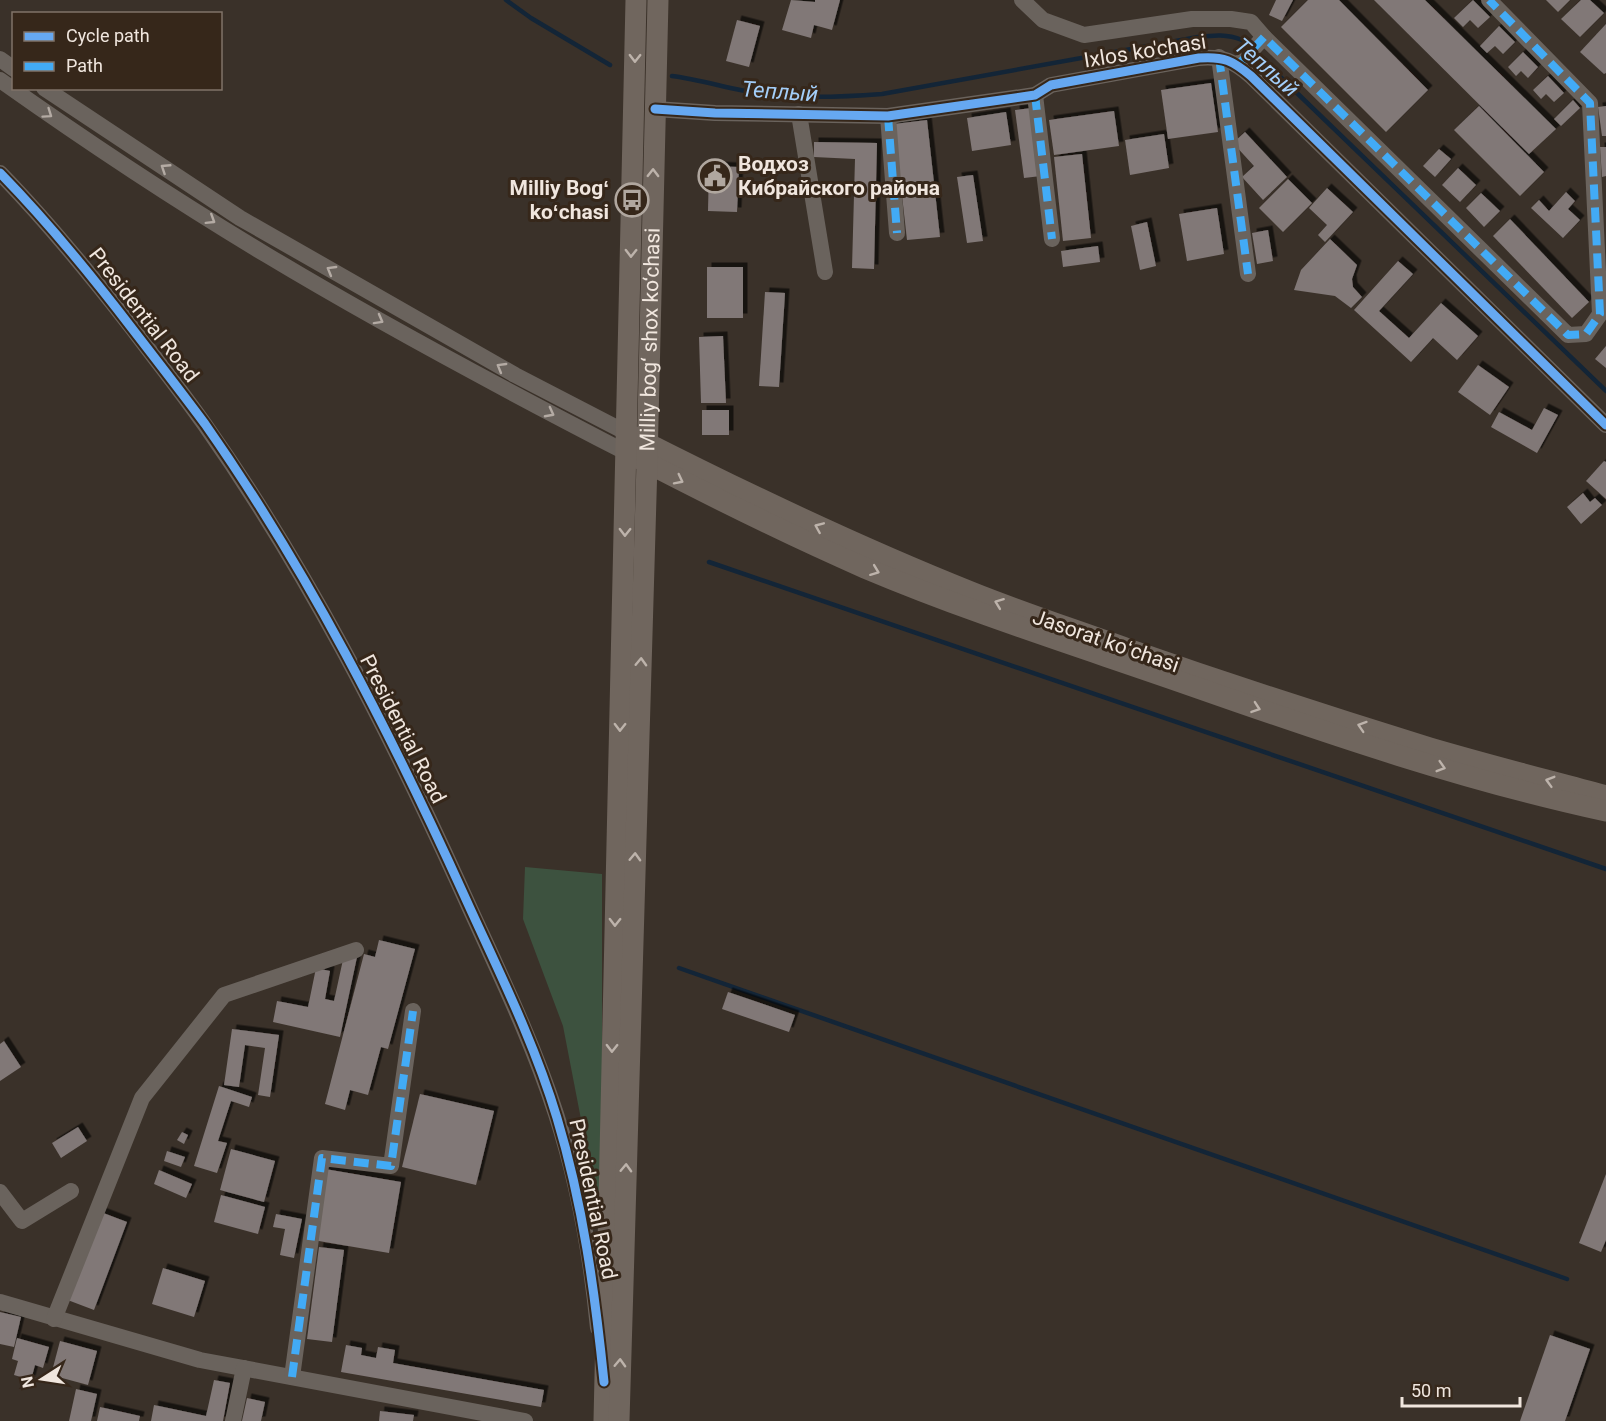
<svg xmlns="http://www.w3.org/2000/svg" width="1606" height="1421" font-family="Roboto,sans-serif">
<defs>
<filter id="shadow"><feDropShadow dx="4.5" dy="-4.5" stdDeviation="0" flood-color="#0009"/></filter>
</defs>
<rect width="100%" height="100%" fill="#3a3129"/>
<!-- green -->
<polygon fill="#3d523f" points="525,867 602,874 602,1188 601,1223 563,1026 523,919"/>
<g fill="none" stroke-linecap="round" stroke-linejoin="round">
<!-- stream -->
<g stroke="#132537" stroke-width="4.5">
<polyline points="506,0 531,18 610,65"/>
<path d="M 672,76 C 703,80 732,90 763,94 C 803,99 843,97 882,94 L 1198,37 C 1215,35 1227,34 1242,40 L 1606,391"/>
<polyline points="709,562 1606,869"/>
<polyline points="679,968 1567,1279"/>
</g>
</g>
<!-- building -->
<g fill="#817877" filter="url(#shadow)">
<polygon points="791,0 815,2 815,0 840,0 832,30 814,25 811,38 782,30"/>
<polygon points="1276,0 1293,0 1282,21 1269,15"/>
<polygon points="1308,0 1339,0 1428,90 1386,132 1281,27"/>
<polygon points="1374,0 1425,0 1556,129 1529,154"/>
<polygon points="1473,0 1490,17 1478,28 1470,20 1463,27 1454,18"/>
<polygon points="1546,0 1570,0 1558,12"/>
<polygon points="1581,0 1590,0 1604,13 1580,37 1561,19"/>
<polygon points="737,20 760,26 749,67 726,61"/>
<polygon points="1606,24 1606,73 1604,74 1580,52"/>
<polygon points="1499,26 1515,42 1503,54 1495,46 1487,53 1480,46"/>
<polygon points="1523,52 1538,67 1528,78 1521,71 1516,76 1508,67"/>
<polygon points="1548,76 1564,93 1554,102 1546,94 1541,99 1533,90"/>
<polygon points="1211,83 1218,132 1168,139 1161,90"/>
<polygon points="1573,100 1580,108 1561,126 1554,119"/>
<polygon points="1479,106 1544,172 1520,196 1454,130"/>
<polygon points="1606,106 1606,136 1602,136 1598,107"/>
<polygon points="1032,108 1041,176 1024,178 1015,110"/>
<polygon points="1114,111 1119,146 1054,155 1049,120"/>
<polygon points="1006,112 1011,145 972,151 967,118"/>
<polygon points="927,120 940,237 907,240 894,124"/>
<polygon points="1245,132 1287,177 1263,200 1242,177 1254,166 1233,143"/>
<polygon points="1164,134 1169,168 1130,175 1125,140"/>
<polygon points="814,142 877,143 874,269 852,268 855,159 814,157"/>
<polygon points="1600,147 1606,147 1606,176 1602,177"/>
<polygon points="1439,149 1451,159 1435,177 1423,166"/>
<polygon points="1082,154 1091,238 1063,241 1054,157"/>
<polygon points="709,166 739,167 737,212 708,211"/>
<polygon points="1458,168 1476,185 1460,202 1442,185"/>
<polygon points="973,175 983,241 967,243 957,177"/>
<polygon points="1288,179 1312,203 1283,232 1259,208"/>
<polygon points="1327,188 1353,212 1325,242 1318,235 1327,225 1309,208"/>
<polygon points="1566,192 1575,201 1568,209 1580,220 1563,238 1531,208 1539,200 1549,211"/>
<polygon points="1481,193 1500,211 1484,227 1466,208"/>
<polygon points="1217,208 1224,254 1187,261 1179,214"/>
<polygon points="1510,219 1589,302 1572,318 1493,236"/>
<polygon points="1147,222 1156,266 1140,270 1131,226"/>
<polygon points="1268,230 1273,261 1257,264 1252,233"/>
<polygon points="1330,239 1357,265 1352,279 1353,287 1362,297 1351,308 1335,296 1294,290 1301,270"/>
<polygon points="1098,246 1100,262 1063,267 1061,251"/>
<polygon points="1398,261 1413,274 1379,311 1409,338 1441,303 1478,336 1457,360 1433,338 1411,362 1354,310"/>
<rect x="707" y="267" width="36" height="51"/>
<polygon points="765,292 785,293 779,387 759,386"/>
<polygon points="723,336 726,403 701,403 699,337"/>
<polygon points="1606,346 1606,368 1595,359"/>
<polygon points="1478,365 1509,387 1490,415 1458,392"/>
<polygon points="1544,408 1558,415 1537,453 1491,427 1499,412 1532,430"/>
<rect x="702" y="410" width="27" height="25"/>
<polygon points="1604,461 1606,462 1606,499 1586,481"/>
<polygon points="1583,493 1590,502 1595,498 1602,505 1581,524 1567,507"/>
<polygon points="379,940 415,949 388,1049 381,1047 368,1095 350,1090 345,1110 325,1104 364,954 375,957"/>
<polygon points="344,955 357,957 340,1037 273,1022 277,1001 308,1007 316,968 330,971 325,999 334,1001"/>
<polygon points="728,992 795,1015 789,1032 722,1009"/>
<polygon points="232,1029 279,1035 270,1097 258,1095 265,1048 245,1045 239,1087 224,1085"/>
<polygon points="4,1041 21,1067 0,1081 0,1044"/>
<polygon points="219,1086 252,1097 249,1107 231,1101 218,1141 227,1143 217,1173 194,1166"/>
<polygon points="420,1094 494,1111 476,1185 402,1167"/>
<polygon points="78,1127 87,1141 61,1158 52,1143"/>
<polygon points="182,1132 188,1135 184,1144 177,1140"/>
<polygon points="231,1149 275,1161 264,1202 220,1190"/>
<polygon points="167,1151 185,1157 181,1167 164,1161"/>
<polygon points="325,1169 401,1182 389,1253 313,1240"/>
<polygon points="159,1170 192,1184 186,1198 154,1184"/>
<polygon points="1606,1174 1606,1240 1601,1252 1579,1243"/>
<polygon points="221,1195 265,1207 258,1234 214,1222"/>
<polygon points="98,1211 127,1222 94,1310 65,1299"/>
<polygon points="276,1214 302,1219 294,1258 280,1255 285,1229 273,1227"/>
<polygon points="319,1247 344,1250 332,1342 307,1339"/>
<polygon points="163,1268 205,1281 194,1317 152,1304"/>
<polygon points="0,1312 21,1317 14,1347 0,1344"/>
<polygon points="1550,1335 1590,1349 1565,1421 1520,1421"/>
<polygon points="17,1338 49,1347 43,1368 35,1365 31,1380 14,1375 18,1361 12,1359"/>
<polygon points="60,1341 97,1351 88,1385 51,1375"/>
<polygon points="346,1345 362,1348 361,1355 376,1358 378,1347 395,1350 393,1363 544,1390 541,1407 341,1372"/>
<polygon points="214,1380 230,1383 223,1421 151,1421 154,1405 206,1416"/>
<polygon points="76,1389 97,1394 91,1421 69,1421"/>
<polygon points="247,1398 265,1402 261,1421 242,1421"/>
<polygon points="100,1407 140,1416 139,1421 97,1421"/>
<polygon points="380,1411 414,1415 413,1421 379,1421"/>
</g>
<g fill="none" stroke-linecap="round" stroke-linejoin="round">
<!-- minor -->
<g stroke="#6a635d" stroke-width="16">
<polyline points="1022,0 1043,20 1084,35 1192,19 1231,19 1251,22 1264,37 1568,335 1586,334 1600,314 1590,103 1489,0"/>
<polyline points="1219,57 1248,274"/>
<polyline points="0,59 14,69"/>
<polyline points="1238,65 1264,37"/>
<path d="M 0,80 C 86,141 175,200 265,254 C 383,325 505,390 627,453"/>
<polyline points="44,88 240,218 515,375 627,433"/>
<polyline points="1035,95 1052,239"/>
<path d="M 655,109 L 715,113 L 888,116 L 1035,95 L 1051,85 L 1199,58 C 1224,56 1233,61 1251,76 L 1606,425"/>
<polyline points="799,114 825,272"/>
<polyline points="888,116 897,233"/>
<path d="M 0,173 C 48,222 91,275 133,329 C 157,361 182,392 205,425 C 305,567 386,724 458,882 C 492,958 530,1034 556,1114 C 578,1182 591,1256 598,1328"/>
<polyline points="0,1192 22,1221 71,1191"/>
<polyline points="0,1302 200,1360 525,1421"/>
<polyline points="54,1319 142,1098 224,995 356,950"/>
<polyline points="292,1377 322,1158 391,1166 413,1011"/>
<polyline points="233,1421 244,1368"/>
</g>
<!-- major -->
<g stroke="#70665e" stroke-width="21">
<path d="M 635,437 C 745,493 856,546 971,592 C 1023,613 1076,630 1128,649 C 1228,684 1329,717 1430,748 C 1488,765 1547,780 1606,796"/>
<path d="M 636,457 C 711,496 787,534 865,568 C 974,614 1087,649 1198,688 C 1332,735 1467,781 1606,811"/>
<polyline points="604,1421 636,0"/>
<path id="s1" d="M 619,1421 L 647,463 L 658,0"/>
</g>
<!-- quiet -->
<g stroke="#42abf6" stroke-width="8" stroke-dasharray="15 8" stroke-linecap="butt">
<polyline points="1219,57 1248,274"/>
<polyline points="1238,65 1264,37 1568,335 1586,334 1600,314 1590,103 1489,0"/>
<polyline points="1035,95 1052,239"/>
<polyline points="888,116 897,233"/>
<polyline points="292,1377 322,1158 391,1166 413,1011"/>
</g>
<!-- cycleway casing -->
<g stroke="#36271a" stroke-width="13">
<g id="cycleway">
<path d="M 655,109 L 715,113 L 888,116 L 1035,95 L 1051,85 L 1199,58 C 1224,56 1233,61 1251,76 L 1606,425"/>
<path d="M 0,173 C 49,223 92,276 134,331 C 158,362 182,393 205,424 C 308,571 390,732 464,895 C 497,968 534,1041 557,1118 C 583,1204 595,1293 604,1382"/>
</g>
</g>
<!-- cycleway -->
<use href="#cycleway" stroke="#66a8f1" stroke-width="9"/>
</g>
<!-- one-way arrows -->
<defs><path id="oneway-chevron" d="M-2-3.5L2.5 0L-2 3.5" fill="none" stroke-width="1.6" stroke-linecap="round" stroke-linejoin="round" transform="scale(1.5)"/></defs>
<g stroke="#bdb3ab">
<use href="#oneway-chevron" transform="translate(635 58) rotate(91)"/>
<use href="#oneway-chevron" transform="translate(653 173) rotate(-89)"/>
<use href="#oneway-chevron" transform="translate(631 253) rotate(91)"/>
<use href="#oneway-chevron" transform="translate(679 480) rotate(27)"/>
<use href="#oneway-chevron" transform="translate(819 527) rotate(-157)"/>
<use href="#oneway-chevron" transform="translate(625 532) rotate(91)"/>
<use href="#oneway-chevron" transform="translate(875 571) rotate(21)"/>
<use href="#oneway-chevron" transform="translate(999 603) rotate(-159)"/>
<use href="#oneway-chevron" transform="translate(641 662) rotate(-88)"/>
<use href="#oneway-chevron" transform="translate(1256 708) rotate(19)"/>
<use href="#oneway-chevron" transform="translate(1362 726) rotate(-162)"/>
<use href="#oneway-chevron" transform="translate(620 727) rotate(91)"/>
<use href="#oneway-chevron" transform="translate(1441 767) rotate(17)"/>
<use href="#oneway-chevron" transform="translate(1550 781) rotate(-164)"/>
<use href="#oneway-chevron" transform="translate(635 857) rotate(-88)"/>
<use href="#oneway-chevron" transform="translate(615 922) rotate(91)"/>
<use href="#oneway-chevron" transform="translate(612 1048) rotate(91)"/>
<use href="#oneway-chevron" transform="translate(626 1168) rotate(-88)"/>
<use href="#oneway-chevron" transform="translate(620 1363) rotate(-88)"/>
</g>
<g stroke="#b4aba4">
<use href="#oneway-chevron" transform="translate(48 114) rotate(35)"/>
<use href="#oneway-chevron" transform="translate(165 168) rotate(-147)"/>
<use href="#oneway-chevron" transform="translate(211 220) rotate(32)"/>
<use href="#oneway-chevron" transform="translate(331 270) rotate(-150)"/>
<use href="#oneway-chevron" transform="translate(379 320) rotate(29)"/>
<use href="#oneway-chevron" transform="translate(501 367) rotate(-150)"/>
<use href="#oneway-chevron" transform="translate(550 413) rotate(28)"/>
</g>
<!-- icons -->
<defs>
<g id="civic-ring" transform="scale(1.725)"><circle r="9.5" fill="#36271a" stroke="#b0a79f" stroke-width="1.5"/><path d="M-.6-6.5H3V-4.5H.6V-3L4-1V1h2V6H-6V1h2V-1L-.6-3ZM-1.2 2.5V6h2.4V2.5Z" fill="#b0a79f"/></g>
<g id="bus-ring" transform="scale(1.725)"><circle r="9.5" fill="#36271a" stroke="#b0a79f" stroke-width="1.5"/><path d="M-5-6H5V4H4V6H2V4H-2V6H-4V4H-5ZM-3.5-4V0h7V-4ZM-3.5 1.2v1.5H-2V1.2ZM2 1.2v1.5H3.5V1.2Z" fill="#b0a79f"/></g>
</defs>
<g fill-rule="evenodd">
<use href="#civic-ring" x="715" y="176"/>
<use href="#bus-ring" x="632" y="200"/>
</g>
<g text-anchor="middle" stroke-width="6" stroke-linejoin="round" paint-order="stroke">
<!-- street labels -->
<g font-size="21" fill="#f0e6de" stroke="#36271a">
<text transform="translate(1145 51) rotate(-9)" y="7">Ixlos ko'chasi</text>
<text transform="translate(144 315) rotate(52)" y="7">Presidential Road</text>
<text dy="7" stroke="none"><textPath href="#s1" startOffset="1082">Milliy bog‘ shox ko‘chasi</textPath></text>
<text transform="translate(1106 641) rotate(19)" y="7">Jasorat koʻchasi</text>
<text transform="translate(403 729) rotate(63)" y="7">Presidential Road</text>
<text transform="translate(593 1199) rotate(78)" y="7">Presidential Road</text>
</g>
<!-- poi labels -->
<g font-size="21" font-weight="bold" fill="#f0e6de" stroke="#36271a" text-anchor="start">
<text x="738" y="171">Водхоз<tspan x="738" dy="24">Кибрайского района</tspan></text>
<text x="609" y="195" text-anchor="end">Milliy Bogʻ<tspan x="609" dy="24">koʻchasi</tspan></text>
</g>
<!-- water labels -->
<g font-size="22" font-style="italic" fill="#a3cef9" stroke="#36271a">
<text transform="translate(1267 67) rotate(41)" y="8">Теплый</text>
<text transform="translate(780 91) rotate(4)" y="8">Теплый</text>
</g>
</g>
<!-- legend -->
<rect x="12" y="12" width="210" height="78" fill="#36271a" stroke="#807368" stroke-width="1.5"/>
<rect x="24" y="32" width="30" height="9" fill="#66a8f1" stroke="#807368" stroke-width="1.5"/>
<text x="66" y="42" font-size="18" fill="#f0e6de">Cycle path</text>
<rect x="24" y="62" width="30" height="9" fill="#42abf6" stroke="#807368" stroke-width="1.5"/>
<text x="66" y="72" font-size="18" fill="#f0e6de">Path</text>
<!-- north arrow -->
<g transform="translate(42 1379) rotate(258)" stroke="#36271a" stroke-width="4.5" paint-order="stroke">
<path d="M0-4.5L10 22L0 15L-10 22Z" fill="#f0e6de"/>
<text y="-9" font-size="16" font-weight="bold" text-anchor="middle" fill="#f0e6de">N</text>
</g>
<!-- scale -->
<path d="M1402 1397v9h118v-9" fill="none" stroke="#f0e6de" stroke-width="3"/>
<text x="1411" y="1397" font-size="18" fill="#f0e6de" stroke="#36271a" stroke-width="4.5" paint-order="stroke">50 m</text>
</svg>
